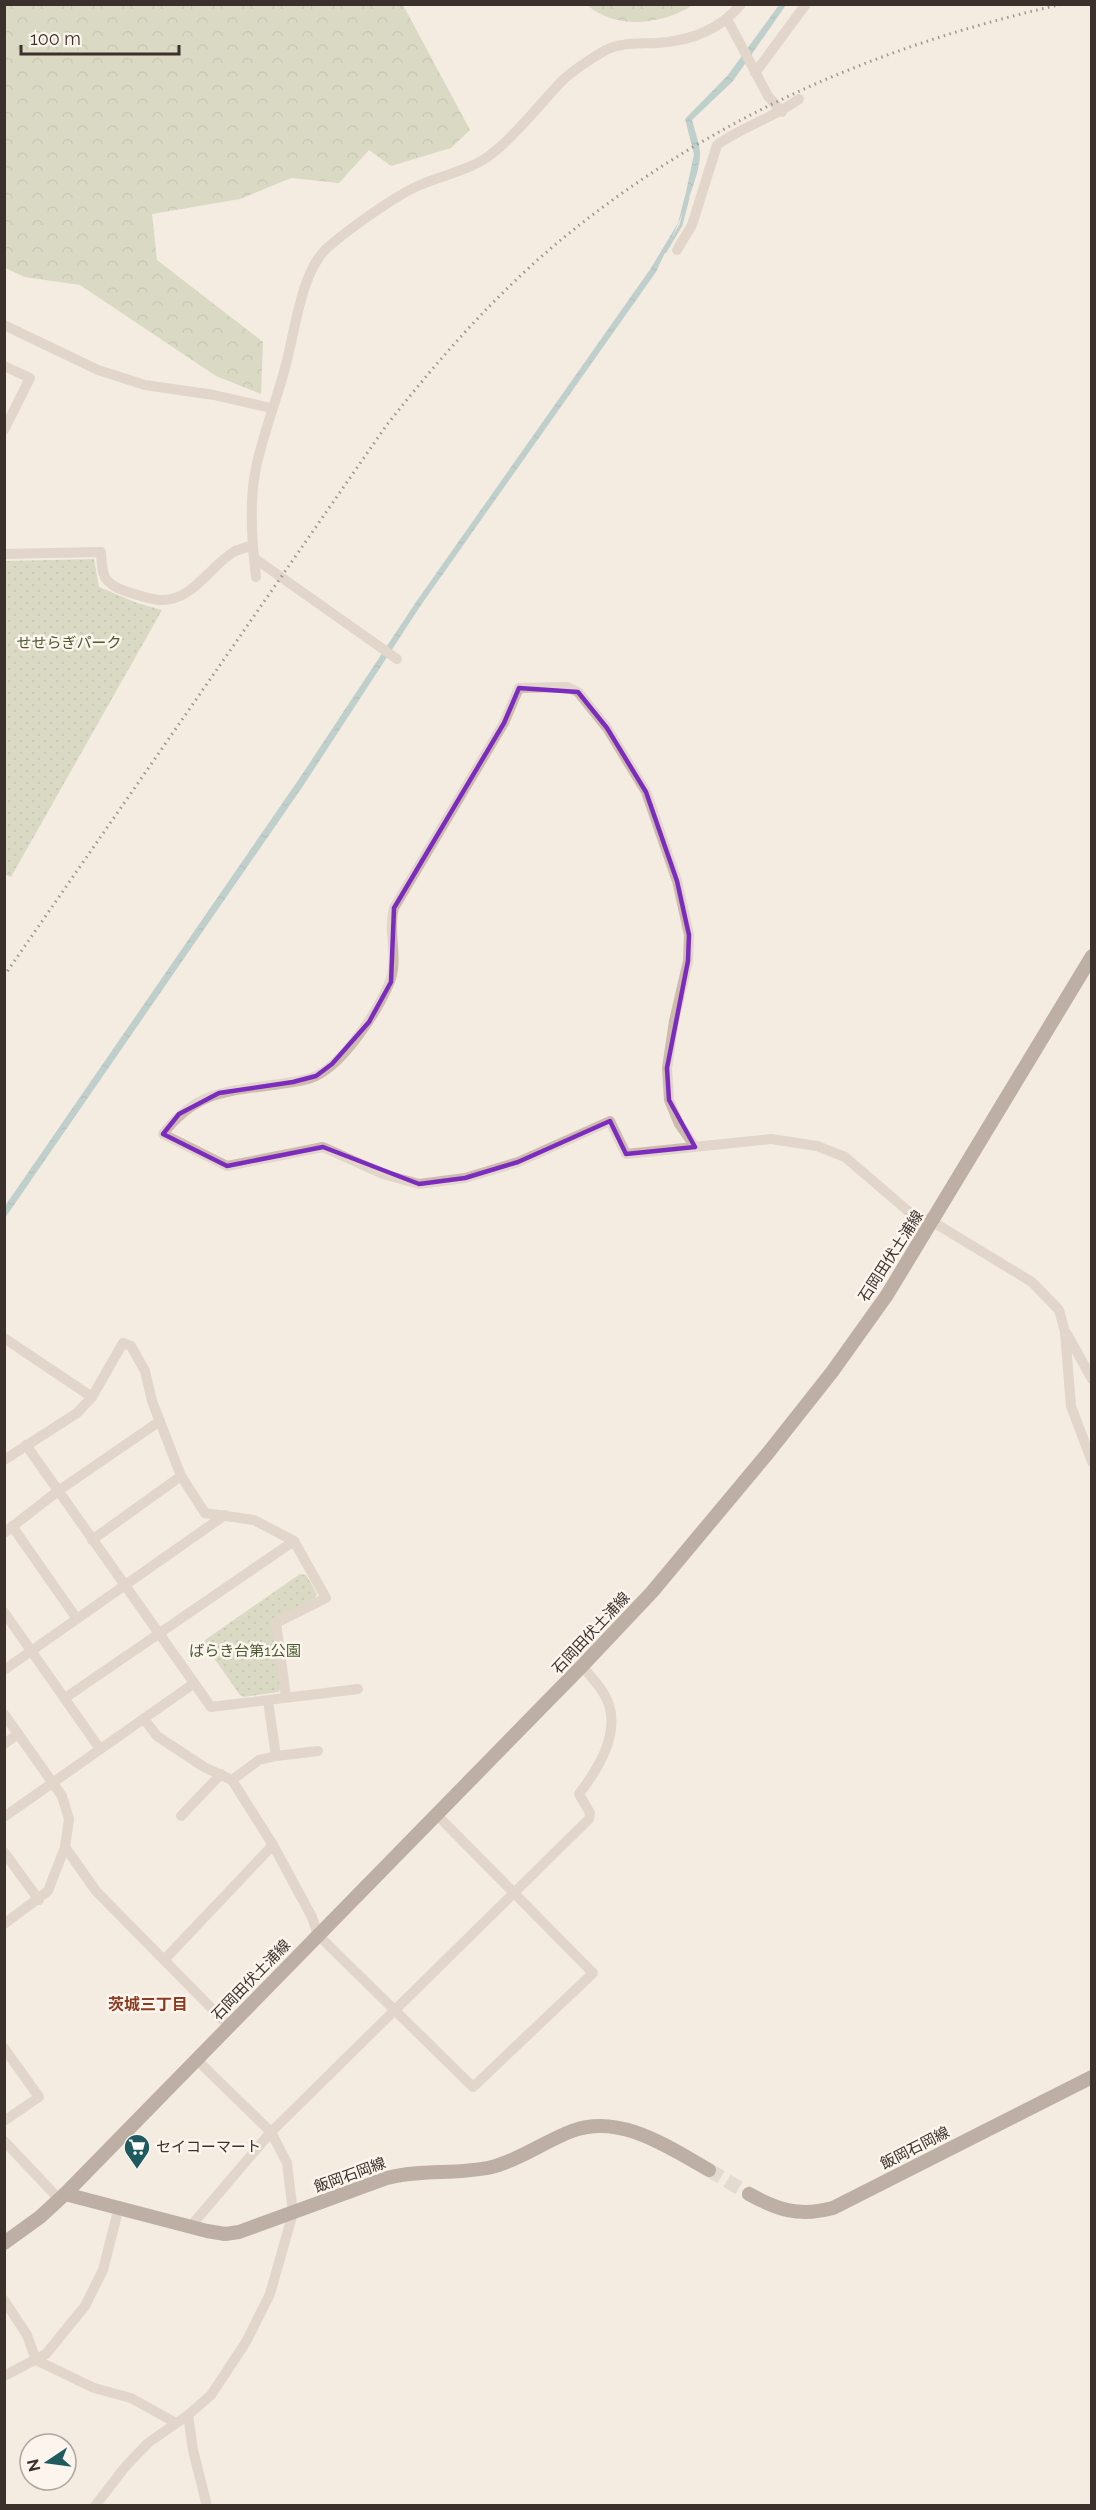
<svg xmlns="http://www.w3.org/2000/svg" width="1096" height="2510" font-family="Raleway,'Noto Sans JP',sans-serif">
<defs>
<pattern id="forest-crowns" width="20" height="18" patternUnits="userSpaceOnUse" patternTransform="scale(1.5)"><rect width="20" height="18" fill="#b8c4a0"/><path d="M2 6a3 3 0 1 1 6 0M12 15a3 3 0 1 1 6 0" fill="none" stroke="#97a083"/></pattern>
<pattern id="park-dots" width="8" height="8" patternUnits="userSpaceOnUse" patternTransform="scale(1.5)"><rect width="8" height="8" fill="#b8c4a0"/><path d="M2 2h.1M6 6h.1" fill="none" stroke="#97a083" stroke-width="1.8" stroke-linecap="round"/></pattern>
<pattern id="water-ripples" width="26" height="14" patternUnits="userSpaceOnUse" patternTransform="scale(1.5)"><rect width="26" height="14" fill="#7fb0b2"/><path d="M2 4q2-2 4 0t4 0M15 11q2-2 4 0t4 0" fill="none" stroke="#699091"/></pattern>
</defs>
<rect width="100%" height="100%" fill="#f4ebe1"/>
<!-- forest -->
<g fill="url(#forest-crowns)">
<polygon points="5,4 403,5 470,130 451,148 391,166 369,150 339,183 291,178 240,199 152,214 157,260 263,342 261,394 216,376 80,285 25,277 5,268"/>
<path d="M 587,5 L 693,5 C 662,25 616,30 587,5 Z"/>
</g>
<!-- park -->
<g fill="url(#park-dots)">
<polygon points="94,559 99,587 137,603 162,610 11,877 4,874 5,561"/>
<polygon points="300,1574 306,1575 317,1594 315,1598 272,1621 281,1689 278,1692 244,1697 240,1695 204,1644 205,1640"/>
</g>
<!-- water -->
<path fill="url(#water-ripples)" d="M 779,5 L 786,5 L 733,81 L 692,120 C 695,131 699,142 700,152 C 702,178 668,246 656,272 L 421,605 L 305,783 L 5,1218 L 5,1206 L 299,779 L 416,602 L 651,268 L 678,223 L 686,192 L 694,154 L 685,119 L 728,75 Z"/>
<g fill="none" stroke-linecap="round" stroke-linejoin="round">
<!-- stream -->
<polyline stroke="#7fb0b2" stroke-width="3" points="665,252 681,225 688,198"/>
<!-- major-tunnel -->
<polyline stroke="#cfc6bd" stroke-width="14" stroke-dasharray="14 7" stroke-linecap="butt" points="709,2170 749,2194"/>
<!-- minor -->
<g stroke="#cdbbac" stroke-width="10">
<polyline points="727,19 768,96 782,112"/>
<polyline points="755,73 806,4"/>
<path d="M 677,250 L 692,225 L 717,145 C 742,127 773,118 799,99"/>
<polyline points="4,325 98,370 145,385 214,395 271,408"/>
<polyline points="4,366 30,378 4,430"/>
<path d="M 4,554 L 101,552 C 102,576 103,584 128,592 C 138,595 149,599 159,600 C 193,602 209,566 235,551 C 240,549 247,547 252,546"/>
<polyline points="254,558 397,659"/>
<path d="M 256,577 C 252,544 249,506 255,473 C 262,435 277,400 286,364 C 295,331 301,273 326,249 C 346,231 396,195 420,185 C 445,174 473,170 494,152 C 519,132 538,106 560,83 C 571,71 589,60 604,51 C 621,42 638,44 657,43 C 690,41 720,30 741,4"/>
<path d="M 695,1147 L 679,1124 L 669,1100 L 667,1068 L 674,1021 L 688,961 L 689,935 L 677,881 L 646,792 L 607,728 L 578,692 L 567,687 L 519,688 L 504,723 L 394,908 C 387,933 400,959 389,984 C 377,1012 344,1063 316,1076 C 306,1081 292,1082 280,1084 C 228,1092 198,1089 163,1134 L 227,1166 L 323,1147 L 383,1174 L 419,1184 L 465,1178 L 518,1162 L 610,1121 L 626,1154 L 771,1139 L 817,1146 L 845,1157 L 908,1211 L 933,1222 L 1032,1282 L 1059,1310 L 1065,1332 L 1071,1406 L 1092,1462"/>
<polyline points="1067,1334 1092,1379"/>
<polyline points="4,1338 92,1397"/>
<polyline points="26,1445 211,1707 358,1689"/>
<polyline points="4,1460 77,1413 92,1397 123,1343 131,1346 145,1371 152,1401 181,1476 205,1513 254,1520 294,1541 326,1598 276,1623 286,1697"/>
<polyline points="12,1526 77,1619"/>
<polyline points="4,1533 58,1491 160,1421"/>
<polyline points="92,1540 181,1476"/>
<polyline points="4,1612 100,1749"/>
<polyline points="4,1670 225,1515"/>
<polyline points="65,1698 294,1541"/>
<polyline points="4,1714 62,1796 69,1819 65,1847 48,1891 4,1924"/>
<polyline points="144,1719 157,1736 204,1767 232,1780 273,1845 312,1917 318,1935 473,2087 593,1973 437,1815"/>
<polyline points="4,1744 18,1734"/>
<polyline points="276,1756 318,1751"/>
<polyline points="232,1780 259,1760 276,1756 268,1701"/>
<polyline points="181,1816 221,1774"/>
<polyline points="4,1817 193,1684"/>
<polyline points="65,1847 96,1891 229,2026"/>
<polyline points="4,1852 39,1900"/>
<polyline points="164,1960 273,1845"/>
<polyline points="4,2048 39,2097 4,2121"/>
<polyline points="4,2141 60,2200"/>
<path d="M 190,2227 L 271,2132 L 589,1819 L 590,1813 L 579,1794 C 597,1770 619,1737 609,1705 C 604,1690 592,1678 582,1666"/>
<polyline points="4,2300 27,2335 36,2360 94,2388 131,2398 176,2423"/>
<polyline points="4,2376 46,2354 85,2306 103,2270 119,2207"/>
<polyline points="188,2415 193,2450 207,2506"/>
<polyline points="95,2506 125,2467 148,2443 188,2415 211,2395 246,2342 270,2294 293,2213 287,2163 271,2132 197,2060"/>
</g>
<!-- major -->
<g stroke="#7d675c" stroke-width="14">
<path d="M 65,2194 L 207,2231 L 225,2234 L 239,2232 L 387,2178 C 421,2169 457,2175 492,2167 C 520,2160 545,2141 572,2131 C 620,2113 668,2147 709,2170"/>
<path d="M 749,2194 C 778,2210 799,2217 833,2208 L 1092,2077"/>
<polyline points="4,2243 40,2217 65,2194 582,1666 652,1592 768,1453 832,1372 887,1295 1092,956"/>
</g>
<!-- rail -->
<path stroke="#3b302b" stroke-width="3" stroke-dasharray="1.5 4.5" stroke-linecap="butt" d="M 4,976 L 386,426 C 437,361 493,297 556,244 C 705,120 875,46 1063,4"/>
</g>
<!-- marked area -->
<path d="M0 0H1096V2510H0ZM 519,688 L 578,692 L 607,728 L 646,792 L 677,881 L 689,935 L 688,961 L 667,1068 L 669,1100 L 695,1147 L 626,1154 L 610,1121 L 518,1162 L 465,1178 L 419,1184 L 323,1147 L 227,1166 L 163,1134 L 179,1114 L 219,1093 L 293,1082 L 316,1076 L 332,1064 L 369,1022 L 391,982 L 394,908 L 504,723 Z" fill="#f4ebe1" fill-opacity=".55" fill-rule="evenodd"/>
<path fill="none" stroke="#7b2cbf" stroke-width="4.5" stroke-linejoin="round" d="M 519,688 L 578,692 L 607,728 L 646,792 L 677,881 L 689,935 L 688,961 L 667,1068 L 669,1100 L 695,1147 L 626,1154 L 610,1121 L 518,1162 L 465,1178 L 419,1184 L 323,1147 L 227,1166 L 163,1134 L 179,1114 L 219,1093 L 293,1082 L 316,1076 L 332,1064 L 369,1022 L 391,982 L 394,908 L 504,723 Z"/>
<!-- icons -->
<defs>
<g id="supermarket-pin" transform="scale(1.35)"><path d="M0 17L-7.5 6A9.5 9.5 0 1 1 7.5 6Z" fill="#1f5a5e" stroke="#fbf5ee"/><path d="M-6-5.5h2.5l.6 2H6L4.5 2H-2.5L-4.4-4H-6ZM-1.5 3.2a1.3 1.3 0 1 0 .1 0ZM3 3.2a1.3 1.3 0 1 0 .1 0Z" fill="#fff"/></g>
</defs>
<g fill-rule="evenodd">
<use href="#supermarket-pin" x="137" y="2147"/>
</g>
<g text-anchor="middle" stroke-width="5" stroke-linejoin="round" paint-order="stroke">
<!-- park labels -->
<g font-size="15" fill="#4a5a2e" stroke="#fbf5ee">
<text x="69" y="648">せせらぎパーク</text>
<text x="245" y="1656">ばらき台第1公園</text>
</g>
<!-- street labels -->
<g font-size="15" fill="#3b302b" stroke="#fbf5ee">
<text transform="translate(891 1256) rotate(-57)" y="5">石岡田伏土浦線</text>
<text transform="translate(591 1633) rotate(-47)" y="5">石岡田伏土浦線</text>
<text transform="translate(251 1980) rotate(-46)" y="5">石岡田伏土浦線</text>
<text transform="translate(915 2148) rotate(-27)" y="5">飯岡石岡線</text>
<text transform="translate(350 2175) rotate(-20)" y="5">飯岡石岡線</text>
</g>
<!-- poi labels -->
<g font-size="15" fill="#3b302b" stroke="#fbf5ee" text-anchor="start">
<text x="156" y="2152">セイコーマート</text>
</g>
<!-- neighbourhood labels -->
<g font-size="16" font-weight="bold" fill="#8c3b22" stroke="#fbf5ee">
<text x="148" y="2010">茨城三丁目</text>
</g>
</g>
<!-- border -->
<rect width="1096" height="2510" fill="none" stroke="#3b302b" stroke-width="12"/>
<!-- north arrow -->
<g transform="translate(48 2462) rotate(257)"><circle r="28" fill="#fbf5ee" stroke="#aea6a0" stroke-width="1.5"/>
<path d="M0-4.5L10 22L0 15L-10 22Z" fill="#1f5a5e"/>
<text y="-9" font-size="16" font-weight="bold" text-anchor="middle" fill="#3b302b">N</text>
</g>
<!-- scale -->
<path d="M21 45v9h158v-9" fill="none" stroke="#3b302b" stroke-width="3"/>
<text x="30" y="45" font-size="18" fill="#3b302b" stroke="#fbf5ee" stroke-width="4.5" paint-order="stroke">100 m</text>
</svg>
